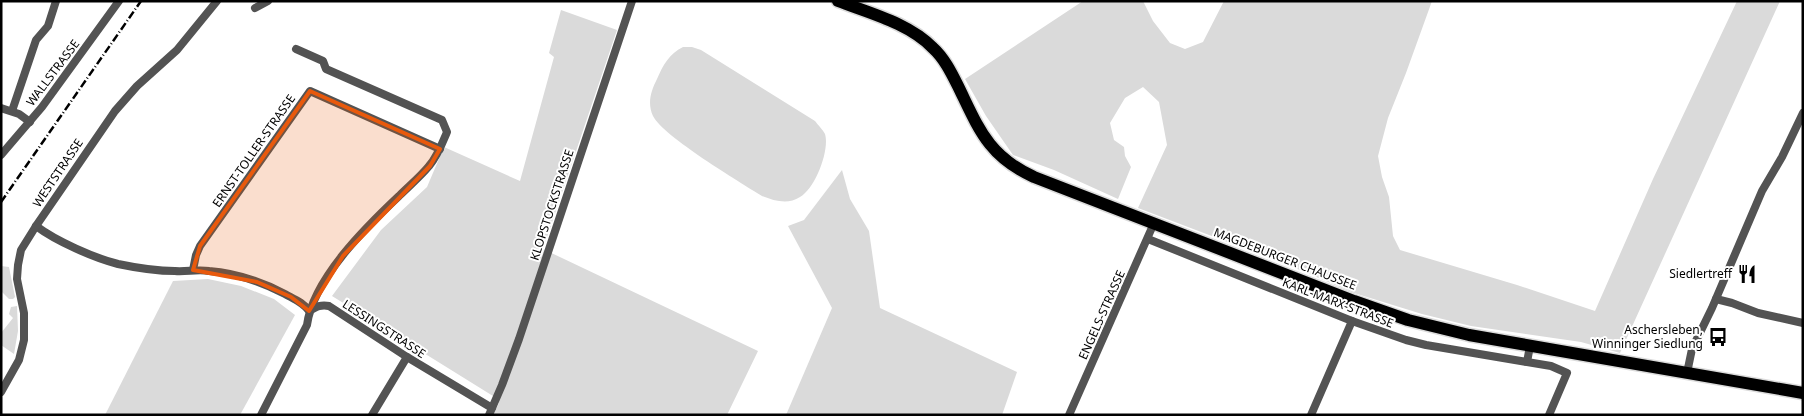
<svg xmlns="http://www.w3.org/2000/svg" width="1804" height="416" font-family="'Noto Sans',sans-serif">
<rect width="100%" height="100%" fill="#fff"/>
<!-- green -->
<g fill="#dadada">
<polygon points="1083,1 1143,1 1153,21 1170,43 1185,49 1203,42 1224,1 1432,1 1406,73 1388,118 1378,156 1382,177 1389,197 1393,236 1400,250 1517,285 1595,311 1653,179 1737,1 1780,1 1620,353 1581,342 1471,326 1422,314 1354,293 1288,265 1138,208 1167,145 1159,102 1143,87 1125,98 1110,123 1114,140 1124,147 1125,156 1131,167 1118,199 1054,170 1013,155 986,116 965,79"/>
<polygon points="561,10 617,30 543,249 758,351 727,415 493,415 499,403 493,396 332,296 381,230 427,187 444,147 520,181 554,57 549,53"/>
<path d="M 683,47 L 692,47 L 701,50 L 815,121 C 818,125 823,130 825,134 C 830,150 815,189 800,197 C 788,205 775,201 762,196 C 740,182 664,137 653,116 C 647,103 651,91 657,79 C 663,65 669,54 683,47 Z"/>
<polygon points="842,170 850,199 869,231 880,308 1017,372 1002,415 786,415 832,308 788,226 804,220"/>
<polygon points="1,266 9,267 15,297 13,299 9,299 1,291"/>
<polygon points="208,279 241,286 274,299 295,315 240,415 105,415 173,281"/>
<polygon points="17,306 18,331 14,354 1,345 1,333 13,318 9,314 11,307"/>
</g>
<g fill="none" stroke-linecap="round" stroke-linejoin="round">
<!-- primary casing -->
<g stroke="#dbdbdb" stroke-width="15">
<path id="primary" d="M 838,1 C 869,13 909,23 933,48 C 944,58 951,72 958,86 C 979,129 988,156 1034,177 L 1354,301 L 1408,320 L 1469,335 L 1803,393"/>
</g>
<!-- street -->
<g stroke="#535353" stroke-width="8">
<polyline points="255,8 268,1"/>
<polyline points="1,108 19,114 30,122"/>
<polyline points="12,111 36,40 48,26 56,1"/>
<polyline points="1,155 42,107 119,1"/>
<path d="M 36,226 C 56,241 94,258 118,264 C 137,268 156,271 175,271 C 186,272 198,269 209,271 C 235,273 262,282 285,294 C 294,299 304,303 309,311 C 316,307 321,304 329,306 L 407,357 L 492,408"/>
<polyline points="1148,239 1352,321 1406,340 1426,345 1527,362 1530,346"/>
<polyline points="193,270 196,255 200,246 310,91 440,149"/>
<polyline points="1716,299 1732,303 1758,313 1803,323"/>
<polyline points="1527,362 1551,366 1567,373 1549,415"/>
<polyline points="1687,373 1692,349 1712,308 1762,191 1782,157 1803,113"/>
<polyline points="1,392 19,360 24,340 24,313 17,279 18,265 21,250 36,226 115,111 137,86 177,50 217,1"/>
<path d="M 261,415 L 307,325 C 313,279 366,227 399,196 C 409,186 420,177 429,166 C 437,157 442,144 447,132 L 442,120 L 326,69 L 323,61 L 296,49"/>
<polyline points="372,415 407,357"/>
<polyline points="489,415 502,385 519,339 632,1"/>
<polyline points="1069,415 1154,223"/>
<polyline points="1311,415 1352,321"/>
</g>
<!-- primary -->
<use href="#primary" stroke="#000" stroke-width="12"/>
<!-- rail -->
<polyline stroke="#000" stroke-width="2.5" stroke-dasharray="8 2.5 1 2.5" stroke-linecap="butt" points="1,202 141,1"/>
</g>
<!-- marked area -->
<path fill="#e8590c" fill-opacity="0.2" stroke="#e8590c" stroke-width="4" stroke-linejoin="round" d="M 310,91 L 440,149 L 430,166 L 343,256 L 309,311 L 291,297 L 257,282 L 193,270 L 200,246 Z"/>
<!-- icons -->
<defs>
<g id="restaurant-bare" transform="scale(1.5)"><path d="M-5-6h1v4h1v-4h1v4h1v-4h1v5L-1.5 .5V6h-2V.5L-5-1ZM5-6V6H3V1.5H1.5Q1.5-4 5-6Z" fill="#000" stroke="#fff" stroke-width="2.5" paint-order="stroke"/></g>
<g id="bus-bare" transform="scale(1.5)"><path d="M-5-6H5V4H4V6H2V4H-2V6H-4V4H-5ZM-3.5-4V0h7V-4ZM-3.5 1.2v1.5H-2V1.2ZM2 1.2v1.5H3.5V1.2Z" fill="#000" stroke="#fff" stroke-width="2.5" paint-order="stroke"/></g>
</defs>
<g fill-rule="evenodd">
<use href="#restaurant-bare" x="1747" y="274"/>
<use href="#bus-bare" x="1718" y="337"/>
</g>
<g text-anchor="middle" stroke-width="4" stroke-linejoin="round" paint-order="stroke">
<!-- street labels -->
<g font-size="12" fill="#000" stroke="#fff">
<text transform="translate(53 73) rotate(-53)" y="4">WALLSTRASSE</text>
<text transform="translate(254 151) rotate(-55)" y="4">ERNST-TOLLER-STRASSE</text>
<text transform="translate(58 173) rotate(-56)" y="4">WESTSTRASSE</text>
<text transform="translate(552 205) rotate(-72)" y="4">KLOPSTOCKSTRASSE</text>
<text transform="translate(1285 259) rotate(21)" y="4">MAGDEBURGER CHAUSSEE</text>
<text transform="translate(1338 303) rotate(21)" y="4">KARL-MARX-STRASSE</text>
<text transform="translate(1102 315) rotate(-66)" y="4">ENGELS-STRASSE</text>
<text transform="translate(384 329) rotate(33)" y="4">LESSINGSTRASSE</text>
</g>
<!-- poi labels -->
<g font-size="12" fill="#000" stroke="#fff" text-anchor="end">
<text x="1732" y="278">Siedlertreff</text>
<text x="1703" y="334">Aschersleben,<tspan x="1703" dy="14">Winninger Siedlung</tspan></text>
</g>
</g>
<!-- border -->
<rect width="1804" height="416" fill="none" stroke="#000000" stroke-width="5"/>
</svg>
